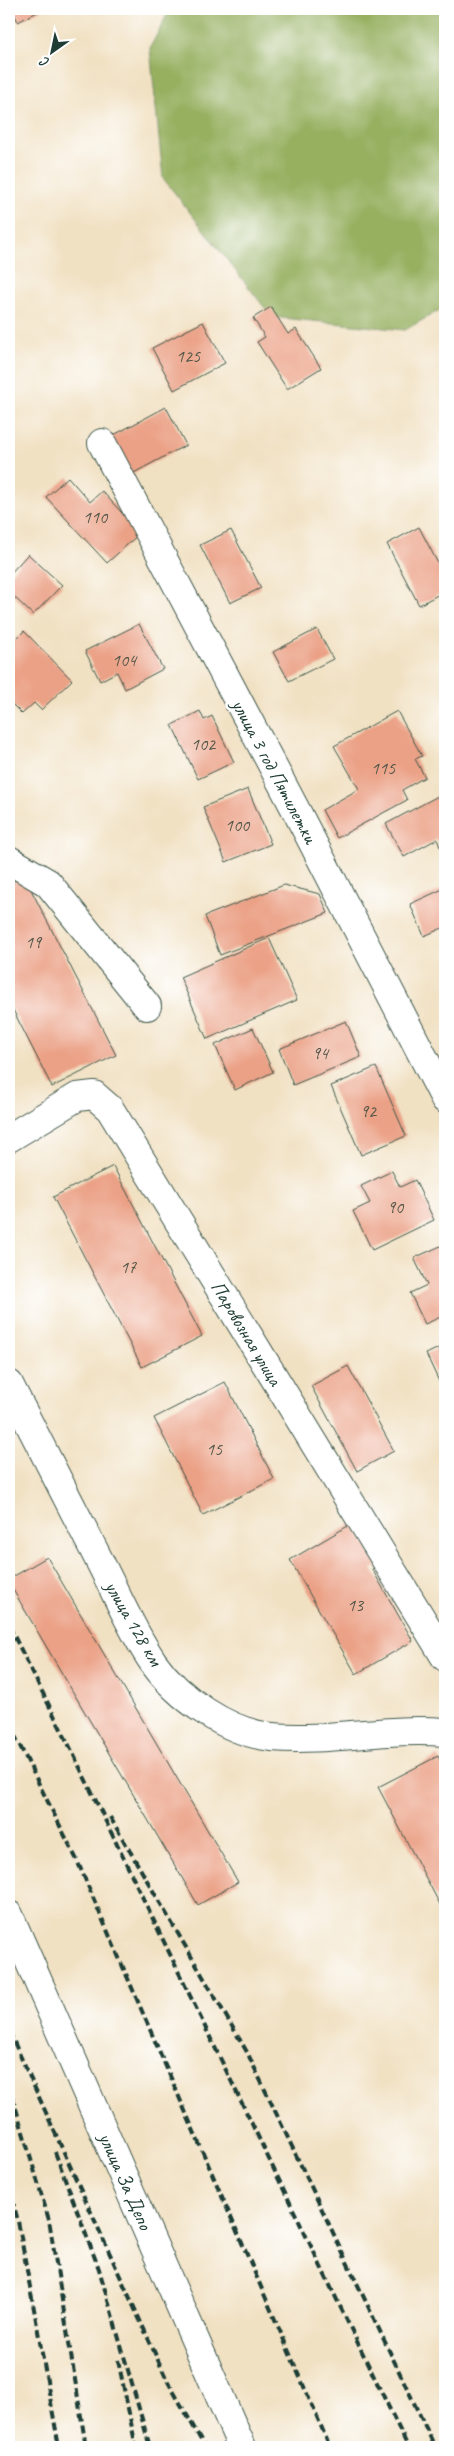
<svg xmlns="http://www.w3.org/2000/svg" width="454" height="2456" font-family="Caveat,sans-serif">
<rect width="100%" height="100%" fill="#fff"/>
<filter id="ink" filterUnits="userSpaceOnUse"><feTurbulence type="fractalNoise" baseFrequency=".02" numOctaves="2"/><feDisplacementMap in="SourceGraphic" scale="10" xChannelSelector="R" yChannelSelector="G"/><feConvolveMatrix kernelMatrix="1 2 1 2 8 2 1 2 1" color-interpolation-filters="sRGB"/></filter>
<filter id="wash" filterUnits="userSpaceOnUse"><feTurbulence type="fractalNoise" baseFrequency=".0096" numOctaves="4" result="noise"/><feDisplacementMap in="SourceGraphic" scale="20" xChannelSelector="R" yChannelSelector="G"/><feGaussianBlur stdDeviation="1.12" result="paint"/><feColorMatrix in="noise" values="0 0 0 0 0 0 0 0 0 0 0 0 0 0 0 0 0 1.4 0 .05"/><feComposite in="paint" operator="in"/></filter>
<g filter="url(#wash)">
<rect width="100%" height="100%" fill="#f1e1c3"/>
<!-- forest -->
<polygon fill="#96b061" stroke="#5a764a" points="170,9 445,9 445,307 405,330 272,317 163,178 150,48"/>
<g id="blocks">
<!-- building -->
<g fill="#eba186">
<polygon points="12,9 43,9 18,22"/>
<polygon points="271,307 288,334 296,329 321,368 287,389 257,342 265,337 253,318"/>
<polygon points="203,322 225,363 174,390 152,348"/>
<polygon points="166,407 186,445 130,475 110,437"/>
<polygon points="68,477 90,502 102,491 140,533 107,563 46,497"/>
<polygon points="419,527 445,577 445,591 419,605 387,544"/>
<polygon points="231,530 261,588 230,603 200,545"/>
<polygon points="28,554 62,585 33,615 9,592 9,575"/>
<polygon points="139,624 163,669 125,689 117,672 100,681 85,651"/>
<polygon points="317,629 333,659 289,681 273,652"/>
<polygon points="24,631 72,680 41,710 34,703 22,714 9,701 9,646"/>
<polygon points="200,711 204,720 212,716 234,762 198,779 172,725"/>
<polygon points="397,711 422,756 415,759 425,777 402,790 407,800 337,838 322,810 359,789 334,746"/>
<polygon points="248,789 271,844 226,862 203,807"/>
<polygon points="438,796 445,809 445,845 440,847 437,839 404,857 386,824"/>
<polygon points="24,876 116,1055 52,1087 9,1002 9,883"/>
<polygon points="284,885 320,894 328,913 220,955 205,916"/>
<polygon points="445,888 445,927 424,936 410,904"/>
<polygon points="269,938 297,1000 207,1039 180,977"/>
<polygon points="346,1021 361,1057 293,1085 279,1049"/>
<polygon points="253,1028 273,1072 235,1090 215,1045"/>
<polygon points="376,1067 406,1136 361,1155 331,1086"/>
<polygon points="113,1166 202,1336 142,1367 53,1197"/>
<polygon points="392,1171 400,1187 415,1180 434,1220 372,1250 353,1211 370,1203 361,1186"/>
<polygon points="445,1244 445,1315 425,1324 410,1293 427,1285 414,1258"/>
<polygon points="445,1345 445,1394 426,1354"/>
<polygon points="348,1366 394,1451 357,1471 311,1386"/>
<polygon points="225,1382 274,1479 203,1515 154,1418"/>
<polygon points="353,1523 378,1566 372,1569 413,1641 356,1674 290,1560"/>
<polygon points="47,1557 238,1882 198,1905 9,1583 9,1579"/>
<polygon points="438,1756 445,1769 445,1914 378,1787"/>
</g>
</g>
</g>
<g filter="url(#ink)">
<use href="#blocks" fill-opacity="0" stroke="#3e5649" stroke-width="1"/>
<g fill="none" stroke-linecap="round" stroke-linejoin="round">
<!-- minor casing -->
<g stroke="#3e5649" stroke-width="30">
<g id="minor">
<polyline points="102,443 299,816 445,1099"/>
<polyline points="9,860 48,883 147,1006"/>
<polyline points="9,1138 77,1097 94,1095 110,1109 445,1657"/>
<path d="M 9,1384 C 39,1443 70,1503 100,1562 C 117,1595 132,1631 153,1662 C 178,1698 228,1733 272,1737 C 329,1742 387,1727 445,1732"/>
<polyline points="9,1915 242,2447"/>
</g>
</g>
<!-- minor -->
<use href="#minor" stroke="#fff" stroke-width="28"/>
<!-- rail -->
<g stroke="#1f3d34" stroke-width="4" stroke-dasharray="8 4" stroke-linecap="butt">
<polyline points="9,1626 67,1741 408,2447"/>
<polyline points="9,1724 76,1858 330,2447"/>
<polyline points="110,1817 247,2052 435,2447"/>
<polyline points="9,2031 167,2380 205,2447"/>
<polyline points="9,2085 49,2220 86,2447"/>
<polyline points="55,2152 99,2269 150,2447"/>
<polyline points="9,2187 18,2221 59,2447"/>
<polyline points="118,2360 136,2447"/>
</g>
</g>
</g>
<g text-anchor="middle" stroke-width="5" stroke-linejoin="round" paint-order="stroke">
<!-- number labels -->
<g font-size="18" fill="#525648">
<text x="188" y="362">125</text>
<text x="95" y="523">110</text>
<text x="124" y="666">104</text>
<text x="203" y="750">102</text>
<text x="383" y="774">115</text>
<text x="237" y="831">100</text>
<text x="33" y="948">19</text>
<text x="320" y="1059">94</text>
<text x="368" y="1117">92</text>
<text x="395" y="1213">90</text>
<text x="128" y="1273">17</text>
<text x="214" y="1455">15</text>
<text x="355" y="1611">13</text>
</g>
<!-- street labels -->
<g font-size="20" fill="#1f3d34" stroke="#fff">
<text transform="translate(275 771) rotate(62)" y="7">улица 3 год Пятилетки</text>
<text transform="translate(247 1333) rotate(59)" y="7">Паровозная улица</text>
<text transform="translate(134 1623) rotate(60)" y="7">улица 128 км</text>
<text transform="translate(126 2181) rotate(66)" y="7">улица За Депо</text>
</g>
</g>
<!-- margin -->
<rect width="454" height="2456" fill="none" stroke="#fff" stroke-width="30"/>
<!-- north arrow -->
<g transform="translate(52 52) rotate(213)" stroke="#ffffff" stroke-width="4" paint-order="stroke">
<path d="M0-4L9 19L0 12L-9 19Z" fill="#1f3d34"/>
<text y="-8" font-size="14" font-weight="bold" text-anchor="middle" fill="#1f3d34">С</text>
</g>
</svg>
